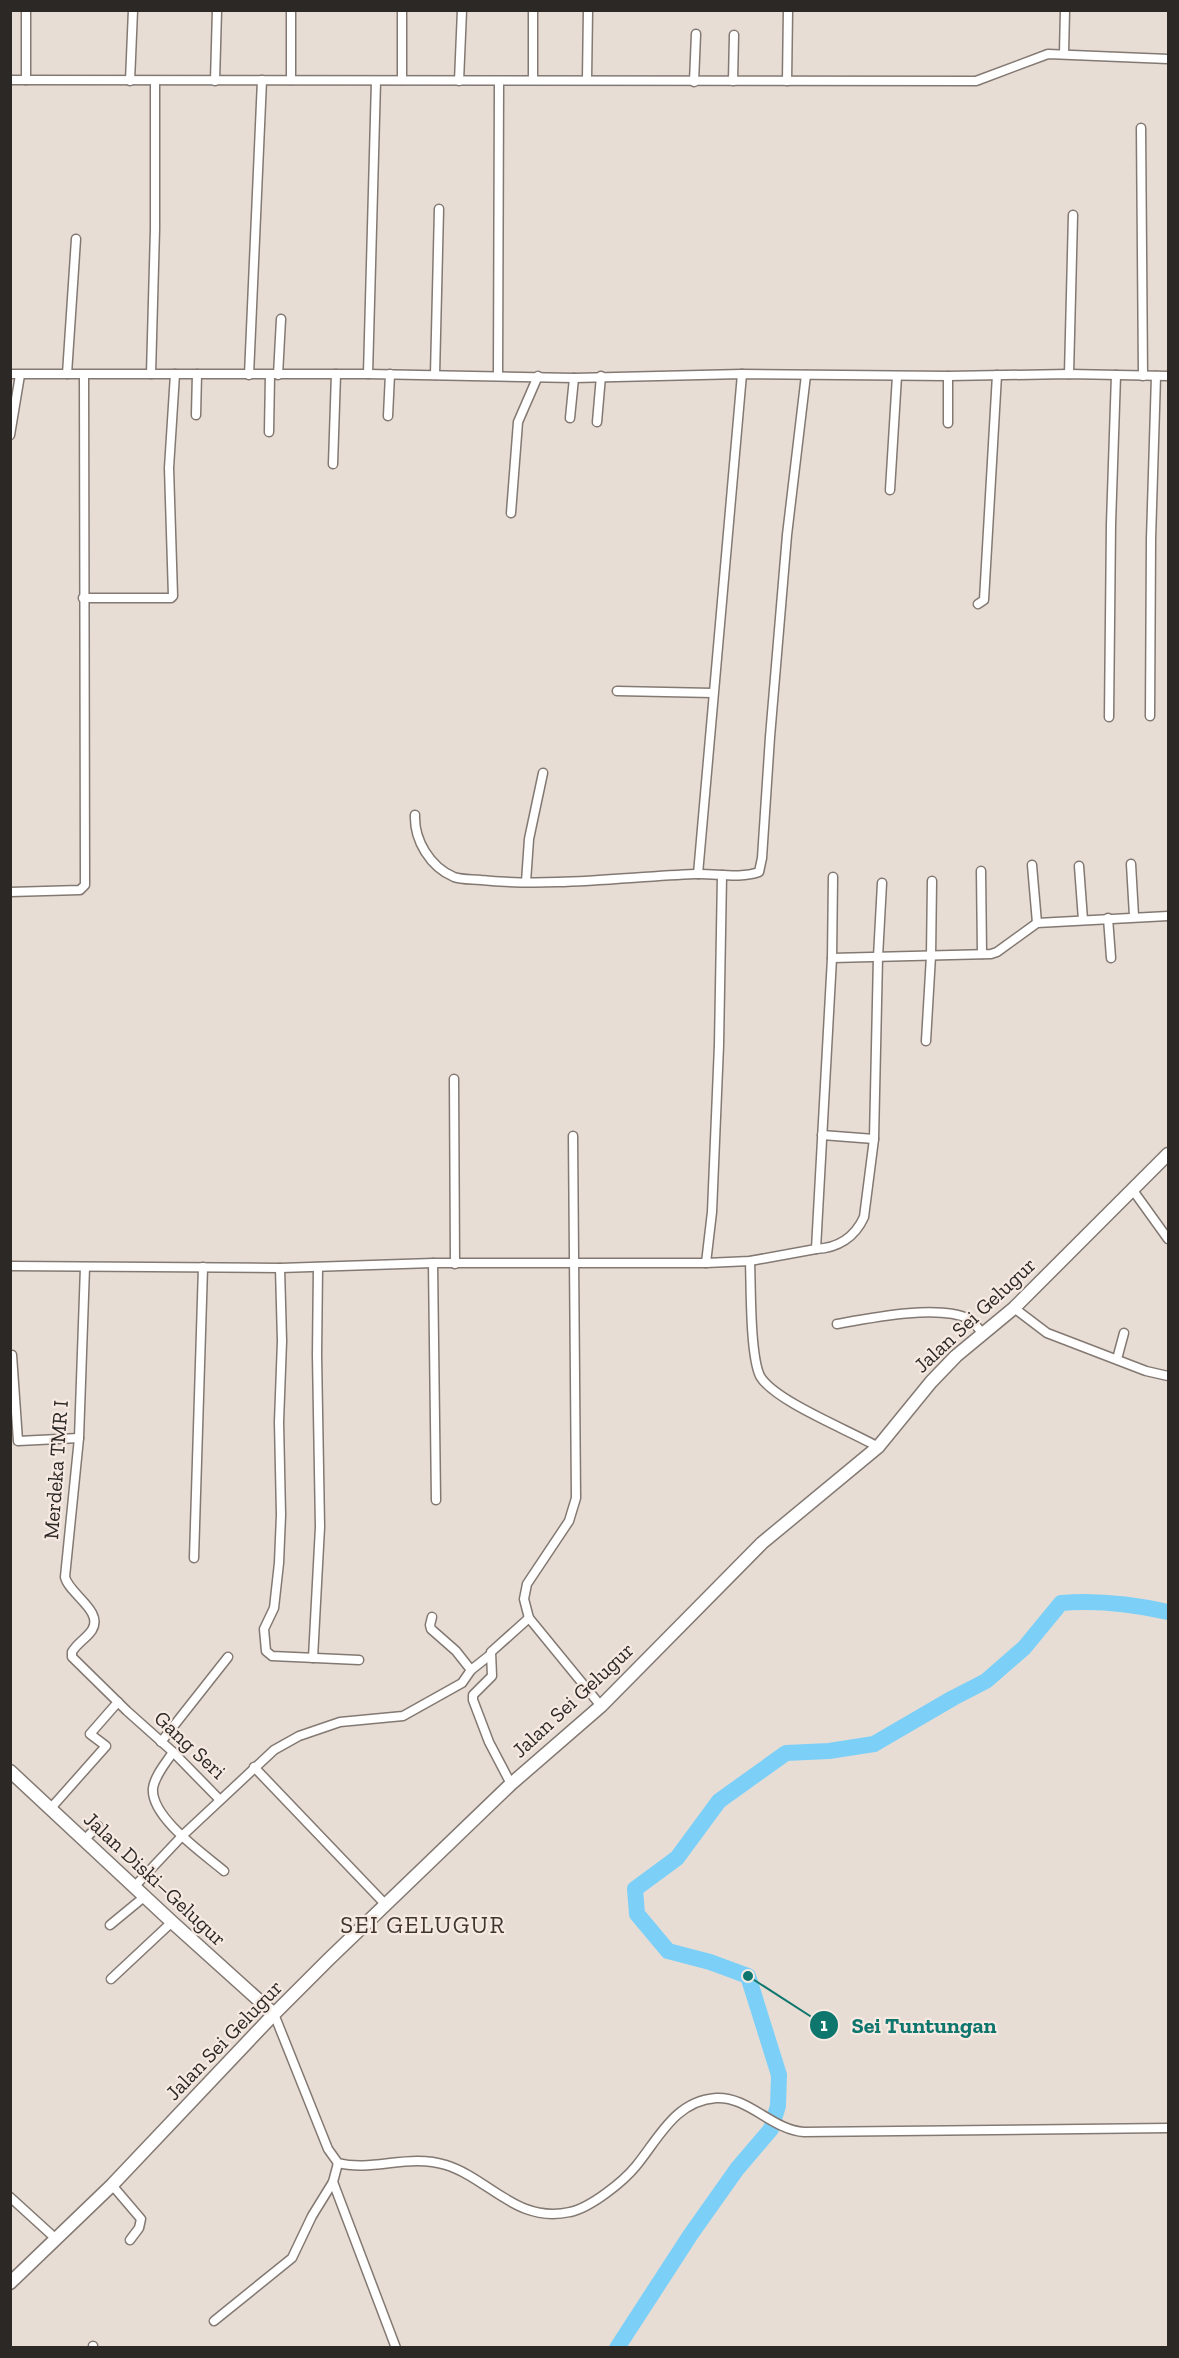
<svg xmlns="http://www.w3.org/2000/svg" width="1179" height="2358" font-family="'Zilla Slab',serif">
<rect width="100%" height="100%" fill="#e8ddd5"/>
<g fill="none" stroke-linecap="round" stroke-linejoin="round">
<!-- river -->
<path stroke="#7cd0f8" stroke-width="16" d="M 617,2348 L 691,2234 L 737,2169 L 771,2129 L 778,2106 L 779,2075 L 748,1976 L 710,1962 L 668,1951 L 637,1914 L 635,1889 L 677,1858 L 719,1801 L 786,1753 L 829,1751 L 874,1744 L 953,1698 L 986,1681 L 1024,1648 L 1061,1603 C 1098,1600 1132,1604 1168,1612"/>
<!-- street casing -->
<g stroke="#837972" stroke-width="11">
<g id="street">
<polyline points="1064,53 1065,10"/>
<polyline points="587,79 588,10"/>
<polyline points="10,80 976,81 1048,54 1168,59"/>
<polyline points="26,80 26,10"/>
<polyline points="291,80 291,10"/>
<polyline points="402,80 402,10"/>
<polyline points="533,80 533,10"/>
<polyline points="130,81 133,10"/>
<polyline points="215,81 217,10"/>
<polyline points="459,81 462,10"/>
<polyline points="733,81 734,35"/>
<polyline points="787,81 788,10"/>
<polyline points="694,82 696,34"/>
<polyline points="1141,128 1143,376"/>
<polyline points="10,374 368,374 574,378 742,374 948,376 1069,374 1168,376"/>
<polyline points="67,374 76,239"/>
<polyline points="151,374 155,229 155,81"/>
<polyline points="368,374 376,81"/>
<polyline points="1069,374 1073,215"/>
<polyline points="249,375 262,80"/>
<polyline points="278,375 281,319"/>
<polyline points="435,375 439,209"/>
<polyline points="498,375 499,81"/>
<polyline points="196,415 197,374"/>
<polyline points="388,416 390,374"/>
<polyline points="570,418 574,378"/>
<polyline points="597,422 601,376"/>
<polyline points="948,423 948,376"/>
<polyline points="269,432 270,375"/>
<polyline points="10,435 20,375"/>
<polyline points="333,464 336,374"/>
<polyline points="890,490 897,376"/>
<polyline points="511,513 518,422 538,376"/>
<polyline points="83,598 171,598 173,596 169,468 175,374"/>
<polyline points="978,604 984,600 997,375"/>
<polyline points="617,691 713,693"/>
<polyline points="1150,716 1151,539 1156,376"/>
<polyline points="1109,717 1111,524 1116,375"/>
<path d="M 415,815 C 414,840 430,867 454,877 C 462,880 473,879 481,880 C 551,887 625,877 695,874 C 716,873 739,879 759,872 L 762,858 L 770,737 L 787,535 L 806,375"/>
<polyline points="1131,864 1134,916"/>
<polyline points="1032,865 1037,923"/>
<polyline points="1079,866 1083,920"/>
<polyline points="981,871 982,954"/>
<polyline points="698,874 742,374"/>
<polyline points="526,882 529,839 543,773"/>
<polyline points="10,892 80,890 85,885 84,375"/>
<polyline points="1108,918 1111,958"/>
<polyline points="832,958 991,954 997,952 1037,923 1168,916"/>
<polyline points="926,1041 931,956 932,881"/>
<polyline points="454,1079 455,1264"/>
<polyline points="822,1135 874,1139 878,957 882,883"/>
<polyline points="573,1136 576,1498 569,1521 527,1584 524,1599 529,1618 601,1706"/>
<polyline points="1132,1189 1168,1239"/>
<path d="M 816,1249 C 838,1248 855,1237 864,1217 L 874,1139"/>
<path d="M 750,1261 C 751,1287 750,1355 760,1376 C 774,1401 851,1431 878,1447"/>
<polyline points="433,1263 436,1500"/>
<polyline points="706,1263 712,1212 719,1045 722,875"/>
<polyline points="10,1266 280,1268 433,1263 706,1263 750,1261 816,1249 832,958 833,877"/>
<path d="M 85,1267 L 79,1438 L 65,1577 C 69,1594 104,1611 92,1630 C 87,1638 77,1643 72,1652 L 72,1657 L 127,1711 L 173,1752 L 220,1800"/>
<polyline points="280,1268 282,1341 279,1422 281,1515 279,1563 274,1608 264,1629 266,1651 272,1656 359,1660"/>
<polyline points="1014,1308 1047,1333 1146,1371 1168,1376"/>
<path d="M 837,1324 C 870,1318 939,1304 969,1319 C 974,1322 978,1328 982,1333"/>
<polyline points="12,1355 18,1441 79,1438"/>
<polyline points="1117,1359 1124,1333"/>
<polyline points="194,1558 203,1267"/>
<polyline points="432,1617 430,1625 431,1629 456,1651 471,1670"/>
<polyline points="313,1658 320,1527 317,1355 318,1267"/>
<polyline points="161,1742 228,1657"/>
<path d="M 173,1752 C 166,1763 155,1775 153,1788 C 150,1817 204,1854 224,1871"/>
<polyline points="254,1767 386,1905"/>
<polyline points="511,1784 489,1742 473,1700 473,1695 492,1676 491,1652 529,1618"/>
<polyline points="51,1808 106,1746 90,1734 118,1702"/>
<polyline points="84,1840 98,1826"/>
<polyline points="134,1887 183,1835 274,1750 299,1736 340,1722 403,1716 462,1683 471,1670 490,1655"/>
<polyline points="110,1925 144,1897"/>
<polyline points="111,1979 172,1922"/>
<path d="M 274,2014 L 328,2149 L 338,2163 C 373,2172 409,2153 446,2165 C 490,2179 517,2224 570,2212 C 590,2208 623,2182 636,2166 C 659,2138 675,2101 716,2098 C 748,2096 772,2130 804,2132 L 1168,2128"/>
<polyline points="333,2182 396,2348"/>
<polyline points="112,2185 141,2219 139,2228 130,2240"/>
<polyline points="10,2197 55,2238"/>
<polyline points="214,2321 292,2258 312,2216 333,2182 338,2163"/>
<polyline points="93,2346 93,2348"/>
</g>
</g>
<!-- secondary casing -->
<g stroke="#837972" stroke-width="15">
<g id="secondary">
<polyline points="10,1771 172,1922 274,2014"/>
<polyline points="10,2283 112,2185 274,2014 328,1960 511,1784 601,1706 762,1543 878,1447 931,1382 956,1356 1014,1308 1168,1154"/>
</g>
</g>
<!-- street -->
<use href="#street" stroke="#fff" stroke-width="8"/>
<!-- secondary -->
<use href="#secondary" stroke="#fff" stroke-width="12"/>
</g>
<g text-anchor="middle" stroke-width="4.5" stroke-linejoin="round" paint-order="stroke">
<!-- street labels -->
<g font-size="21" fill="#2c2825" stroke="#f6eae3">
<text transform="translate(975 1315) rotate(-43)" y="7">Jalan Sei Gelugur</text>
<text transform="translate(56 1470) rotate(-86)" y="7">Merdeka TMR I</text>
<text transform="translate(573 1700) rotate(-43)" y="7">Jalan Sei Gelugur</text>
<text transform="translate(190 1745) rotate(43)" y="7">Gang Seri</text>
<text transform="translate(155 1879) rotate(43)" y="7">Jalan Diski–Gelugur</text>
<text transform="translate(224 2040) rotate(-46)" y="7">Jalan Sei Gelugur</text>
</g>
<!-- quarter labels -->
<g font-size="24" letter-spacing="1.5" fill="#3e352f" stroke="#f6eae3">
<text x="423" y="1933">SEI GELUGUR</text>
</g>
</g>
<!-- callouts -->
<path fill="none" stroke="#0f766e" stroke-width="2" d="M748 1976L824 2025"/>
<g fill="#0f766e" stroke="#f6eae3" stroke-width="2">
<circle cx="748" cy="1976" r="6"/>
<circle cx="824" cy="2025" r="15"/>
</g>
<g font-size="18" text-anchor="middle" font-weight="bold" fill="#fff">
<text x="824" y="2031">1</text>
</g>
<g font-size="22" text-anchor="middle" font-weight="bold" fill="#0f766e" stroke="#f6eae3" stroke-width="4.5" stroke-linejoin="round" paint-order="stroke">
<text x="924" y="2033">Sei Tuntungan</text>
</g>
<!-- border -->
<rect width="1179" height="2358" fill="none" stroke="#2c2825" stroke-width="24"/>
</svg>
